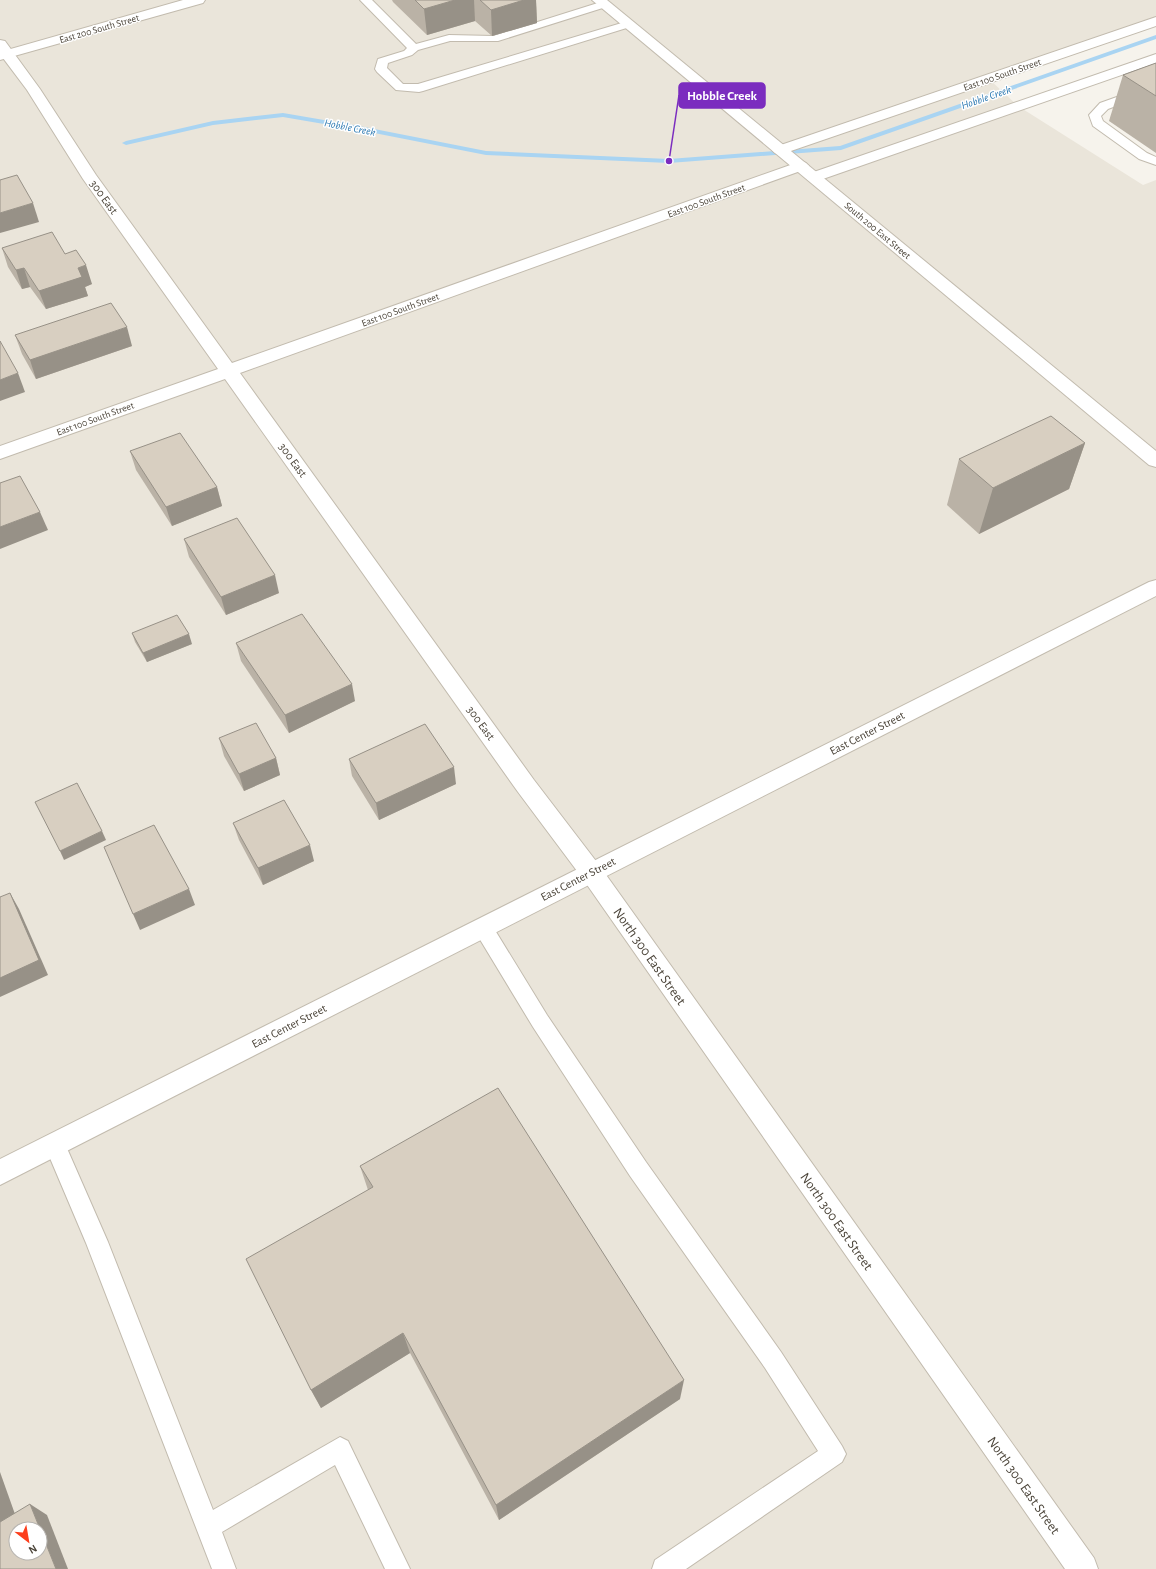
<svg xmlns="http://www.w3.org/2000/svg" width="1156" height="1569" font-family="'Alegreya Sans',sans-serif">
<rect width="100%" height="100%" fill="#f6f3ec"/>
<!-- residential -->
<path fill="#eae5da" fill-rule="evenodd" d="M 0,0 L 1156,0 L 1156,19 L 989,79 L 1018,106 L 1143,185 L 1156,180 L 1156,1569 L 0,1569 ZM 16,1529 L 40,1529 L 40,1553 L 16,1553 Z"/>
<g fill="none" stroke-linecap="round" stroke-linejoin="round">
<!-- stream -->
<polygon fill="#a9d4f2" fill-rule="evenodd" points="1156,35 1156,39 841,150 669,163 486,155 359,130 283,117 213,125 126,145 122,143 126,141 213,121 283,113 359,126 486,151 669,159 840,146"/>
<!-- service casing -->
<g stroke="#c2bbae" stroke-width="2">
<g id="service">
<polygon points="360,0 372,0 416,44 449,35 493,36 601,2 605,1 611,4 609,6 498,41 450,41 418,50 412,55 388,63 387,68 403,84 418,84 625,22 633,22 635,24 633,26 423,91 419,92 396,90 377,72 375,69 378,59 404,51 407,48"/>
<polygon points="1156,83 1156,91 1108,109 1101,116 1103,121 1147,153 1156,157 1156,165 1139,159 1093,126 1089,115 1100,103"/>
<polygon points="483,920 490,922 547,1015 646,1162 781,1352 842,1446 846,1454 842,1462 686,1569 652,1569 655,1560 818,1451 765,1368 630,1176 533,1027 473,928 476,922"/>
<polygon points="55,1134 62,1137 108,1242 213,1510 340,1437 348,1441 410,1569 385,1569 335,1465 222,1532 236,1569 212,1569 86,1243 44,1144 48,1137"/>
</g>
</g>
<!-- minor casing -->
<g stroke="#c2bbae" stroke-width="2">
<g id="minor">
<polygon points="1156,17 1156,26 785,153 780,155 775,153 772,150 775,147"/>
<polygon points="0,40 5,41 40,89 96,175 232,363 796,163 801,161 806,163 809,166 806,169 240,373 534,780 599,865 1094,1558 1098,1569 1065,1569 583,879 518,792 225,379 0,459 0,446 218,369 83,179 27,90 0,54"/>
<polygon points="1156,54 1156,63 820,180 814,182 808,180 806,177 808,174"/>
</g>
</g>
<!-- tertiary casing -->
<g stroke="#c2bbae" stroke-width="2">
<g id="tertiary">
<polygon points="183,0 205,0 203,3 0,60 0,52"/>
<polygon points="592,0 607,0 1156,451 1156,467 1149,465"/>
<polygon points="1156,580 1156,596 0,1185 0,1159 1149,582"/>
</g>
</g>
<!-- service -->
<use href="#service" fill="#fff" fill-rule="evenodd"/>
<!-- minor -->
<use href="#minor" fill="#fff" fill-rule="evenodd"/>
<!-- tertiary -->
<use href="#tertiary" fill="#fff" fill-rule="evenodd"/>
</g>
<!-- wall -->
<g fill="#bab2a6">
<polygon points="392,0 536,0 537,23 492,36 475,21 427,35 393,2"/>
<polygon points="1156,63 1156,153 1109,121 1123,75"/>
<polygon points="2,248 65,254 92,284 85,287 88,296 46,309 30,287 22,289 8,267"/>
<polygon points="15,335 132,346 36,379 22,354"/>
<polygon points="1085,443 1069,489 979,534 947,505 959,459"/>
<polygon points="130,451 217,487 222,506 172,526 136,470"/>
<polygon points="184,539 279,593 226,615 189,557"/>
<polygon points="132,633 192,644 147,662 135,642"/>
<polygon points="236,643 355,701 289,733 241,661"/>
<polygon points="219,738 276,758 280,775 244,791 224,756"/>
<polygon points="349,759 456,784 379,820 352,776"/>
<polygon points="233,823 314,861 263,885 239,840"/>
<polygon points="360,1166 680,1399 499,1520 410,1353 321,1408 311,1390 368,1190"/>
</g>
<!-- shaded-wall -->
<g fill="#979187">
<polygon points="455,0 474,0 475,21 427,35 424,9"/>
<polygon points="524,0 536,0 537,23 492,36 491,10"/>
<polygon points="33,203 39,222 0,233 0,213"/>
<polygon points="86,265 92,284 85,287 88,296 46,309 39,291 78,268"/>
<polygon points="24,268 30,287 22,289 16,270"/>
<polygon points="127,327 132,346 36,379 30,360"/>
<polygon points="18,373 25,392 0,401 0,380"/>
<polygon points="1085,443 1069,489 979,534 993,488"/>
<polygon points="217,487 222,506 172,526 166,507"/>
<polygon points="40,512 48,530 0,549 0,527"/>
<polygon points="275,575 279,593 226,615 221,597"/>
<polygon points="189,634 192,644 147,662 143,653"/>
<polygon points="352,684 355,701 289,733 285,715"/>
<polygon points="276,758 280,775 244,791 239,774"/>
<polygon points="454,767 456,784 379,820 376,803"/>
<polygon points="102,831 106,840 64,860 60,851"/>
<polygon points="310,845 314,861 263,885 258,868"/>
<polygon points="189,889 195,905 140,930 133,914"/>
<polygon points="10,893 19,909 48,975 0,997 0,978"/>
<polygon points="403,1333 410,1353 321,1408 311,1390"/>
<polygon points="684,1380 680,1399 499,1520 496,1505"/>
<polygon points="0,1472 16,1517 0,1526"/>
<polygon points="30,1504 47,1515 68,1569 56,1569"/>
</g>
<!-- building -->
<g fill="#d8cfc1" stroke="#979187" fill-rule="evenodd">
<polygon points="415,0 455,0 424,9"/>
<polygon points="480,0 524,0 491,10"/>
<polygon points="1156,63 1156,96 1123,75"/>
<polygon points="17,175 33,203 0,213 0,180"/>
<polygon points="52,232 65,254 76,250 86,265 78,268 82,277 39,291 24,268 16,270 2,248"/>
<polygon points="111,303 127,327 30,360 15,335"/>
<polygon points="0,341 18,373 0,380"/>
<polygon points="1051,416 1085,443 993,488 959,459"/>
<polygon points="180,433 217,487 166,507 130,451"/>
<polygon points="20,476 40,512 0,527 0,483"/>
<polygon points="237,518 275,575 221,597 184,539"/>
<polygon points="302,614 352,684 285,715 236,643"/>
<polygon points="177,615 189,634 143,653 132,633"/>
<polygon points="256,723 276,758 239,774 219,738"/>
<polygon points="425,724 454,767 376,803 349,759"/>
<polygon points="77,783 102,831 60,851 35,802"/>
<polygon points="284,800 310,845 258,868 233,823"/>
<polygon points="154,825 189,889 133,914 104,847"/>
<polygon points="10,893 39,960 0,978 0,897"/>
<polygon points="498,1088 684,1380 496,1505 403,1333 311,1390 246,1259 373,1187 360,1166"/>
<path d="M 30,1504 L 56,1569 L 0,1569 L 0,1522 ZM 16,1529 L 40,1529 L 40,1553 L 16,1553 Z"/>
</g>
<g text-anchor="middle" stroke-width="3" stroke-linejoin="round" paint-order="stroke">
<!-- far-street labels -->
<g font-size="10" fill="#4b4439" stroke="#fff">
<text transform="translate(99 28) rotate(-16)" y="4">East 200 South Street</text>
<text transform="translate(1002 74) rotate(-19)" y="4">East 100 South Street</text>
<text transform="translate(706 200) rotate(-20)" y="4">East 100 South Street</text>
<text transform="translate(878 230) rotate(40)" y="4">South 200 East Street</text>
<text transform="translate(400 309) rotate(-20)" y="4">East 100 South Street</text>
<text transform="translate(95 418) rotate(-20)" y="4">East 100 South Street</text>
</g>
<!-- far-water labels -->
<g font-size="11" font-style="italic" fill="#2e7ab2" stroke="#fff">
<text transform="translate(986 97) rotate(-19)" y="4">Hobble Creek</text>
<text transform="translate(350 127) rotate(11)" y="4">Hobble Creek</text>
</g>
<!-- street labels -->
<g font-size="12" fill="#4b4439" stroke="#fff">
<text transform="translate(104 197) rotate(54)" y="4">300 East</text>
<text transform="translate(293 460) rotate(54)" y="4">300 East</text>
<text transform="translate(481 723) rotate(54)" y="4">300 East</text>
<text transform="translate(867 733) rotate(-27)" y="4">East Center Street</text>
<text transform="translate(578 879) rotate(-27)" y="4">East Center Street</text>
<text transform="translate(289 1026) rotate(-27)" y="4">East Center Street</text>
</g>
<!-- near-street labels -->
<g font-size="14" fill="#4b4439" stroke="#fff">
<text transform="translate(650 956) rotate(55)" y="5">North 300 East Street</text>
<text transform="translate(837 1221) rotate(55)" y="5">North 300 East Street</text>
<text transform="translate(1024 1485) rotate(55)" y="5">North 300 East Street</text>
</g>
</g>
<!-- callouts -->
<path fill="none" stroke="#7b2cbf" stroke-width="1.5" d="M669 161L679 95"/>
<circle fill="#7b2cbf" stroke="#fff" stroke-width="1.5" cx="669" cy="161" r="4"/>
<rect fill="#7b2cbf" stroke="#7b2cbf" stroke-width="1.5" x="679" y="83" width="86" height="25" rx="4"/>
<g font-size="13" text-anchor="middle" font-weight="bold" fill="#fff">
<text x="722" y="100">Hobble Creek</text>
</g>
<!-- north arrow -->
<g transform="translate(28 1541) rotate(149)"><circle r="19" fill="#ffffff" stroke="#b7b4b0"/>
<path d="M0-3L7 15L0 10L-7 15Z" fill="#fc3f1d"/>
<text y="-6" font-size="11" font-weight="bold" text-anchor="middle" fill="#4b4439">N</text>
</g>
</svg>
